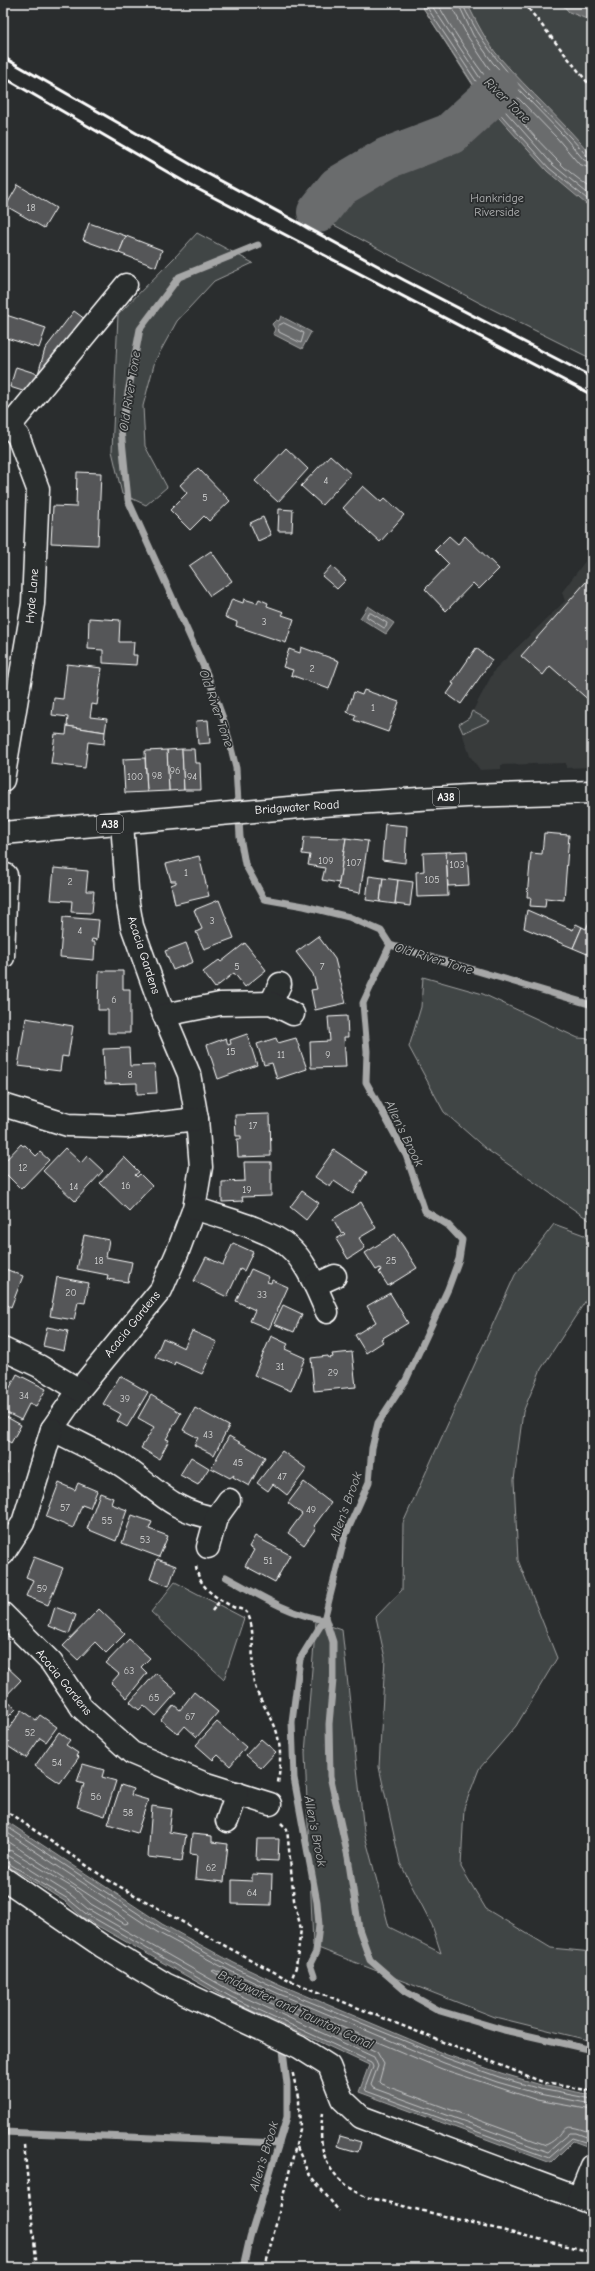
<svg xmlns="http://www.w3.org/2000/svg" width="595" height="2271" font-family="'Comic Neue',sans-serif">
<rect width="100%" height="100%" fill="#2a2d2e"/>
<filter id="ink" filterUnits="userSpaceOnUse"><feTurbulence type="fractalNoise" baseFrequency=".025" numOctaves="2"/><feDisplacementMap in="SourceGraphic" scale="8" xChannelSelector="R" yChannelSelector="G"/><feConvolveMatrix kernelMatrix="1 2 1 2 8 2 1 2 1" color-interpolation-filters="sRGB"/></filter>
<g filter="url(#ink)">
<!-- built -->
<polygon fill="#373a3b" points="592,552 592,767 566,768 566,763 501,765 501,769 480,770 470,756 459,724 469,718 495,669 565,601 562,592"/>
<!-- green -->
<g fill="#414445" stroke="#a0a2a2">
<polygon points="420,3 592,3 592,359 478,302 321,218 321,188 334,169 430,135 467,109 478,93"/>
<path d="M 197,233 L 253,263 L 214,281 L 177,321 L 155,361 L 143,406 L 145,446 L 167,487 L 146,505 L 122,494 L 112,451 L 118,315 C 144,287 172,262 197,233 Z"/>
<polygon points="472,711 490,721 463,733 459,724 469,718"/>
<polygon points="423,977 483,994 578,1038 592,1039 592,1222 486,1149 444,1112 409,1047 421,1007"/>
<polygon points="554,1224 584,1235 592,1245 592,1291 541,1369 523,1412 514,1480 518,1560 557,1658 516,1726 479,1769 464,1808 461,1867 486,1909 551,1948 592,1952 592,2041 495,2017 313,1946 305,1753 316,1621 342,1630 364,1832 389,1927 441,1953 432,1925 400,1863 379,1767 385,1658 376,1617 402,1590 403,1523 515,1275"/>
<polygon points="175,1582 244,1618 224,1679 151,1612"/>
</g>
<!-- water -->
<g fill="#6a6c6d" stroke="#a6a7a7">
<path d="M 420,3 L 467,3 C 476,21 486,42 500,58 C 529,91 563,121 592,156 L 592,209 L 547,171 L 499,118 L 479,93 Z"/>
<polygon points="561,3 592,3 592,21 569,12"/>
<polygon points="281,316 311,332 302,349 273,334 275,329 272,324 276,320 279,321"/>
<polygon points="368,606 394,623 386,634 360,618"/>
<polygon points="3,1819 162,1924 234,1963 281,1985 447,2055 501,2073 541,2085 592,2095 592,2148 573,2141 551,2163 359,2092 369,2065 229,2000 82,1917 66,1902 3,1863"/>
</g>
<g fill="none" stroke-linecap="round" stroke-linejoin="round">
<!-- shore -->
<g stroke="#c3c4c5" stroke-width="1">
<polyline points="424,3 482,90 502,116 549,168 592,203"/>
<polyline points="430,3 486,87 506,112 553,165 592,197"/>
<path d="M 437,3 C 469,59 511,114 557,160 C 567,171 580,180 592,189"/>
<polyline points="452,3 454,11 468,37 488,67 557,138 579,164 592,169"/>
<polyline points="458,3 473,35 493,63 562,134 584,160 592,163"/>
<path d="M 463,3 C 464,10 469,16 472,22 C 500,74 550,112 587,156 L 592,158"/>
<polygon points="284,323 304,333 301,343 279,332 278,326"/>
<polygon points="368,613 371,613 387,623 386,627 384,628 367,617"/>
<polyline points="3,1824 160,1928 232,1967 279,1989 446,2058 499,2077 540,2089 592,2099"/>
<polyline points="3,1830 157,1932 230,1971 277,1993 444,2063 497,2082 539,2094 592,2104"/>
<polyline points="3,1838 127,1920 128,1923 125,1924 91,1904 75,1889 12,1851 3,1849"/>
<polyline points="3,1855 9,1856 71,1895 88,1909 233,1992 374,2057 378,2066 371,2085 373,2088 548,2152 570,2133 576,2133 592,2139"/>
<polyline points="3,1860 68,1899 85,1913 231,1997 371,2062 373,2067 365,2088 366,2091 549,2158 572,2138 592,2144"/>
<path d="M 592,2110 L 537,2100 L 442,2069 L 275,1999 L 214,1970 L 212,1971 L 236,1987 L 377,2052 L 384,2064 L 379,2082 L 381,2084 L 546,2145 C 571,2133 554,2119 592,2133"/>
</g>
<!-- stream -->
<g stroke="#a6a7a7" stroke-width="7">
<polyline points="258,245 179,277 140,329 121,430 128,500 207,674 225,724 236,768 240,837 245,864 264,899 304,906 349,917 381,931 390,945 592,1005"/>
<path d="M 226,1577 C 257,1594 288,1614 324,1620"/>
<polyline points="325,1617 333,1642 333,1680 329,1724 330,1776 348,1857 359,1929 370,1960 408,1993 440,2011 504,2030 592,2050"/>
<polyline points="314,1976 310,1964 316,1952 319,1925 317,1902 294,1778 292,1722 300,1659 324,1620 345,1536 369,1482 372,1448 378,1423 406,1380 448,1289 459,1259 462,1240 448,1225 425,1211 406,1155 366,1082 367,1051 363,1003 390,945"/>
<polyline points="3,2132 279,2143"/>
<polyline points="243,2268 250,2237 287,2117 287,2084 283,2050"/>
</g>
<!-- river -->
<polyline stroke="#6a6c6d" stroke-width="42" points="318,212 338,187 387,158 450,134 498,90"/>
</g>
<!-- building -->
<g fill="#555758" stroke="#fff">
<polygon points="18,185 56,208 44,228 6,206"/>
<polygon points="89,223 126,236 119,253 83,240"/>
<polygon points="126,236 162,250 156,267 119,253"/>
<polygon points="74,311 89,322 32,394 10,387 16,367 38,374 45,349"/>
<polygon points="3,314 46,328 39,348 3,337"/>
<polygon points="286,448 308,469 278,502 255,481"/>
<polygon points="330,455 351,474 322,505 301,486"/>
<polygon points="198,468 230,501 209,521 204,516 190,530 170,510 187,493 180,485"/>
<polygon points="77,472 101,473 98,545 51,543 53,506 76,507"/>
<polygon points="363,486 381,502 385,498 404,515 380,542 343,508"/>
<polygon points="279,509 293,510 292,531 278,531"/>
<polygon points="263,517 271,535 258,541 250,523"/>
<polygon points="449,536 458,544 465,536 499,569 479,589 473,583 446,611 425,589 449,564 435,550"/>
<polygon points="211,551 232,581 210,596 189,566"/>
<polygon points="331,566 346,580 337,589 322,576"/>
<polygon points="592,575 592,703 550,666 543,675 521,656"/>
<polygon points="232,599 243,603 244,599 257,603 259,599 268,603 267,606 284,612 282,615 294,619 286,643 236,626 237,622 225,617"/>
<polygon points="89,618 120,620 119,642 134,642 133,655 137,655 136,665 103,663 103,650 88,649"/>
<polygon points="301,647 339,661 329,689 291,675 293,670 283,667 289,649 300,653"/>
<polygon points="476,648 492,660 461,704 447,694 454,684 452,683"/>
<polygon points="67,664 102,668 97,705 92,704 90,717 107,719 105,732 67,726 68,717 52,715 54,698 63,699"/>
<polygon points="364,690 399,702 388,732 354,720 356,715 347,712 354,692 362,695"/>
<polygon points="208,720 210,743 198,744 196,721"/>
<polygon points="67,726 105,732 104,744 88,742 85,768 51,764 55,734 66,735"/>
<polygon points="182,749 184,790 169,791 167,750"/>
<polygon points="182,749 194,749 195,763 200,763 201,790 184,790"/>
<polygon points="167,750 169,791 147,792 145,751"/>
<polygon points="145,758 147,792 125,793 123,759"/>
<polygon points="385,824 407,826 405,863 382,860"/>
<polygon points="544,833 569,835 564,900 546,898 545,907 530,906 531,897 527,897 531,853 542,854"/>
<polygon points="304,837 346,838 339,883 322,880 325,868 308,865 310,855 302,854"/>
<polygon points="346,838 368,841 360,893 338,889"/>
<polygon points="467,851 469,885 448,886 446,852"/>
<polygon points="446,852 448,896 417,897 416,872 424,871 423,853"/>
<polygon points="199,856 209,896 175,904 171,885 176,883 176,881 171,881 166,864"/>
<polygon points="54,868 88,871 86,891 94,891 92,913 71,912 72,901 51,900"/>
<polygon points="369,876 383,878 380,902 366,900"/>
<polygon points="383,878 398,880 395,904 380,902"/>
<polygon points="398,880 413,882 410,906 395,904"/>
<polygon points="219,900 234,938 204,949 196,932 202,929 194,910"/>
<polygon points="527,910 573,930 576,924 582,927 573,948 524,928"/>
<polygon points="63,917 99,920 97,940 92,939 91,942 95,942 94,960 60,957"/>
<polygon points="589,922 592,924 592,956 573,948 582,927 586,929"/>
<polygon points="318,936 335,959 346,1003 315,1010 311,990 317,989 313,974 296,952"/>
<polygon points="186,943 193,962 173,970 165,951"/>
<polygon points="245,943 266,970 245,987 234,973 215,988 203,972 219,960 221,962"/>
<polygon points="99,971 123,971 123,989 130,989 130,1033 108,1033 108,1010 98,1010"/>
<polygon points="347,1016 348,1037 344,1037 346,1067 311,1068 310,1042 330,1041 328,1017"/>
<polygon points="26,1018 73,1026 68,1057 62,1056 60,1071 18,1066"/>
<polygon points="247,1034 257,1065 218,1079 207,1045 226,1038 228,1045 231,1044 230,1040"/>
<polygon points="276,1038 278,1043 296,1038 307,1069 277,1079 272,1063 264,1065 257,1044"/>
<polygon points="129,1048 130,1066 155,1065 157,1093 137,1094 137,1083 105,1084 103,1049"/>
<polygon points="270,1114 271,1156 238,1157 237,1139 241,1139 241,1136 236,1136 235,1115"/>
<polygon points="21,1144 23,1146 25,1145 36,1156 40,1152 49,1160 21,1189 3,1171 3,1163"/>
<polygon points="65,1148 81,1163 87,1156 103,1171 75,1201 43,1171"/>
<polygon points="334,1150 367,1172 353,1194 334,1181 330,1187 315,1177"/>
<polygon points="124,1157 139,1172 135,1175 137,1177 140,1174 152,1186 129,1211 100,1183"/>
<polygon points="244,1162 271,1162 271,1196 242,1197 243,1201 222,1202 222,1182 245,1181"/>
<polygon points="302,1191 319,1203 306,1220 290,1207"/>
<polygon points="361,1202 376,1228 359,1238 365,1248 348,1259 336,1239 345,1234 343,1232 341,1233 333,1219"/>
<polygon points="395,1234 417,1268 388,1286 379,1272 381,1270 380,1268 376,1270 365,1253"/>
<polygon points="84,1235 109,1240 106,1257 132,1262 128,1282 107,1279 108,1275 77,1269"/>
<polygon points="233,1243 253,1252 244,1271 240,1269 227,1297 194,1281 206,1257 223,1265"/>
<polygon points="3,1268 23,1276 11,1307 3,1303"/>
<polygon points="251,1269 269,1277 267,1282 271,1283 272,1280 288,1287 269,1329 250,1321 255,1310 236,1301"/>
<polygon points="57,1277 89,1283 85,1303 78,1302 74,1320 50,1316"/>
<polygon points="390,1293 408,1323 381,1339 383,1342 366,1353 355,1335 376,1322 367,1306"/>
<polygon points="283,1305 302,1314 294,1332 274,1324"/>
<polygon points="47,1327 68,1331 64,1351 43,1346"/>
<polygon points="192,1331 217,1342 202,1374 175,1362 174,1365 155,1357 163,1338 184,1348"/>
<polygon points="271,1336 288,1344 285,1349 305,1358 291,1391 254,1375"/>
<polygon points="352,1352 356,1387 314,1391 311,1358 328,1356 329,1358 333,1357 332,1354"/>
<polygon points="17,1374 46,1389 36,1407 29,1404 21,1420 3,1411 3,1401"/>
<polygon points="120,1376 148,1392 127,1427 117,1421 121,1414 103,1404"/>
<polygon points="151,1395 181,1413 166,1439 169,1440 159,1459 141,1448 154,1427 138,1418"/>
<polygon points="195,1408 229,1426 214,1455 194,1445 198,1438 183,1430"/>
<polygon points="3,1415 21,1425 11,1443 3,1438"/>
<polygon points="229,1436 265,1457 249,1486 233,1477 234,1475 230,1478 211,1468"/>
<polygon points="282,1451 307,1469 287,1495 273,1484 268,1491 257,1483"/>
<polygon points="4,1452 7,1473 4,1474 7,1494 3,1494"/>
<polygon points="191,1457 209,1468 198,1485 180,1475"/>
<polygon points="304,1482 331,1503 314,1526 316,1528 304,1545 288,1533 302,1514 288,1503"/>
<polygon points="59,1483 75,1490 78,1483 97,1491 90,1508 82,1505 73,1528 46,1517"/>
<polygon points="100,1493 113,1498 111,1504 127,1510 116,1541 87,1529"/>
<polygon points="132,1515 152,1522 149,1529 168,1536 159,1557 122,1543"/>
<polygon points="255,1536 290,1555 275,1582 245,1566 254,1550 249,1547"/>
<polygon points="34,1557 63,1568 48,1605 26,1596 33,1580 26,1577"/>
<polygon points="157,1559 176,1566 169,1586 150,1579"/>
<polygon points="55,1607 76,1615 69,1634 49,1626"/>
<polygon points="99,1609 125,1634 106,1653 95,1642 78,1660 63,1646"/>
<polygon points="129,1639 150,1658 141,1667 147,1673 127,1698 111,1683 119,1674 106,1663"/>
<polygon points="6,1666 21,1680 4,1698 16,1709 3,1722 3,1669"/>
<polygon points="156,1673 177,1692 156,1716 144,1705 139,1710 130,1702"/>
<polygon points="194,1692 218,1712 197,1737 185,1726 178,1734 161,1720 174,1705 180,1710"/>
<polygon points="22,1710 36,1720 40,1715 57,1727 46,1742 40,1738 26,1758 3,1743 3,1737"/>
<polygon points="217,1722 246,1747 230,1766 218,1755 213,1760 196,1745"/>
<polygon points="59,1732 70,1740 66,1745 78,1753 76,1756 79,1757 60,1783 35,1766"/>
<polygon points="261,1739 276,1752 261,1768 246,1755"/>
<polygon points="83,1764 104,1770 102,1777 116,1781 105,1816 77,1807 84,1784 77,1782"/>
<polygon points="121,1785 133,1789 131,1795 148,1800 137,1833 108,1824"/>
<polygon points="152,1806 172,1809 169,1832 186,1835 182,1861 148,1857"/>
<polygon points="192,1834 212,1836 212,1842 228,1844 224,1882 195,1879 197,1855 190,1854"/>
<polygon points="257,1839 279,1839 278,1861 256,1860"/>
<polygon points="252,1874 272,1875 271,1905 232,1904 232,1880 252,1881"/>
<polygon points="340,2136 361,2142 358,2152 337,2146"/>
</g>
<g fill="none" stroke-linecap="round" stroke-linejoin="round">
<!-- minor casing -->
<g stroke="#fff" stroke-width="25">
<g id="minor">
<polyline points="3,420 18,436 38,489 33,604 3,780"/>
<polyline points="10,426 126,285"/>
<path d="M 122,823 L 128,903 L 132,926 L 164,1015 L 189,1074 L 197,1119 L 201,1167 L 194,1208 L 178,1251 L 161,1290 L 79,1390 L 52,1429 C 74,1441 97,1451 118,1463 C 154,1485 170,1512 216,1518 L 229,1500"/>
<polyline points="3,957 6,875"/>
<polyline points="271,1003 280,984"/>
<polyline points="164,1015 220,1004 271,1003 293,1014"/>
<polyline points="3,1105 68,1125 126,1127 197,1119"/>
<path d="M 194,1208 C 220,1217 268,1229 288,1246 C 307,1262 317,1290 327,1312"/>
<polyline points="315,1285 335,1276"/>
<polyline points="3,1349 39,1366 79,1390"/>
<polyline points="208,1547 216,1518"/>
<polyline points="3,1554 23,1523 52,1429"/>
<polyline points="3,1614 51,1662 82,1708 132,1753 203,1783 270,1804"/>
<polyline points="227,1821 237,1793"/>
<polyline points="3,1878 102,1946 165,1984 299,2047 329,2066 342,2099 361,2117 592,2203"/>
<polyline points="579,2198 592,2166"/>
</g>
</g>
<!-- major casing -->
<g stroke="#fff" stroke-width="25">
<polyline id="major" points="3,833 323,805 467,796 592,792"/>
</g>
<!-- path -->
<g stroke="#fff" stroke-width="2.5" stroke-dasharray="4 3" stroke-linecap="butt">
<polyline points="524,3 592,88"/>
<path d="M 196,1566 C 199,1588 215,1597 233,1607 C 238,1609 244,1609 247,1613 C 256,1627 251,1659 253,1676 C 255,1695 265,1705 272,1720 C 282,1740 281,1762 278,1783"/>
<polyline points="212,1611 221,1599"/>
<polyline points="3,1809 108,1880 227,1947 291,1981 545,2083 592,2091"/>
<polyline points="281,1823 287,1829 294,1900 301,1929 296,1967 291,1981"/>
<path d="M 323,2113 C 316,2154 328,2178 366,2197 L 592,2252"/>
<polyline points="24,2145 37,2268"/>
<polyline points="297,2147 308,2173 339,2211"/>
<polyline points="265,2268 300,2129 299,2101 292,2070"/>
</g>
<!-- minor -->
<use href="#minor" stroke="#2a2d2e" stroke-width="22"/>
<!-- major -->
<use href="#major" stroke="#2a2d2e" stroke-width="22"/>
<!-- rail -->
<g stroke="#fff" stroke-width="3">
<polyline points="3,57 199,169 404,280 592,377"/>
<polyline points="3,77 190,185 592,395"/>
</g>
</g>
</g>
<g text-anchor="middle" stroke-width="3.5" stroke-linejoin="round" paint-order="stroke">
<!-- number labels -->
<g font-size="10" fill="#d4d5d5">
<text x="31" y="211">18</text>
<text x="326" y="484">4</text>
<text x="205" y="501">5</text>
<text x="264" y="625">3</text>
<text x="312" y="672">2</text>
<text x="373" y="711">1</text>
<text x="175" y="774">96</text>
<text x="157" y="779">98</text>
<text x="135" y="780">100</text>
<text x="192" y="780">94</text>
<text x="326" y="864">109</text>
<text x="354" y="866">107</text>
<text x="457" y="868">103</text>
<text x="186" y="876">1</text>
<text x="432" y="883">105</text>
<text x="70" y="885">2</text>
<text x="212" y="924">3</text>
<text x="80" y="934">4</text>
<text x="237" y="970">5</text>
<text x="322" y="970">7</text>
<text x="114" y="1003">6</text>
<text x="231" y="1055">15</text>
<text x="281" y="1058">11</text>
<text x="328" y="1058">9</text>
<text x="130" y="1078">8</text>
<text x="253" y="1129">17</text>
<text x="23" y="1171">12</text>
<text x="126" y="1189">16</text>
<text x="74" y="1190">14</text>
<text x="247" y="1193">19</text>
<text x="99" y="1264">18</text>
<text x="391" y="1264">25</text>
<text x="71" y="1296">20</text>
<text x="262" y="1298">33</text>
<text x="280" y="1370">31</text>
<text x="333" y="1376">29</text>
<text x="24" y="1399">34</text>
<text x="125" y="1402">39</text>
<text x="208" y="1438">43</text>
<text x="238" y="1466">45</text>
<text x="282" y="1480">47</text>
<text x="65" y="1511">57</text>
<text x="311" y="1513">49</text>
<text x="107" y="1524">55</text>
<text x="145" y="1543">53</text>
<text x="268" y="1564">51</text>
<text x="42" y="1592">59</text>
<text x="129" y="1674">63</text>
<text x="154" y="1701">65</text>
<text x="190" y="1720">67</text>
<text x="30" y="1736">52</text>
<text x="57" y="1766">54</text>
<text x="96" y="1800">56</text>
<text x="128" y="1816">58</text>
<text x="211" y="1871">62</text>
<text x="252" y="1896">64</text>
</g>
<!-- shield labels -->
<g fill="#2a2d2e" stroke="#bfc0c0" stroke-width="1">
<rect x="433" y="788" width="26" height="18" rx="3"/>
<rect x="97" y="815" width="26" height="18" rx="3"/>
</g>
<g font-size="11" font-weight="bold" fill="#fff">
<text x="446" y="801">A38</text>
<text x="110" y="828">A38</text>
</g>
<!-- park labels -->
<g font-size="12" fill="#b3b4b5" stroke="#2a2d2e">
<text x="497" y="202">Hankridge<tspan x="497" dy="14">Riverside</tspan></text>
</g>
<!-- street labels -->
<g font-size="12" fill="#fff" stroke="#2a2d2e">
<text transform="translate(32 596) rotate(-85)" y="4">Hyde Lane</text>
<text transform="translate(297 807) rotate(-4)" y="4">Bridgwater Road</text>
<text transform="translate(144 955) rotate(72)" y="4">Acacia Gardens</text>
<text transform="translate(132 1324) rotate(-51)" y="4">Acacia Gardens</text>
<text transform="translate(64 1682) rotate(51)" y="4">Acacia Gardens</text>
</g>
<!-- water labels -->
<g font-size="13" font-style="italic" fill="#b4b6b6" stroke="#2a2d2e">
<text transform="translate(508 100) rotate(44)" y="5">River Tone</text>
<text transform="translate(129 391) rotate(-81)" y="5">Old River Tone</text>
<text transform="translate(217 708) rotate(71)" y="5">Old River Tone</text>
<text transform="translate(434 958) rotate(17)" y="5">Old River Tone</text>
<text transform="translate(405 1133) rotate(64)" y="5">Allen's Brook</text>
<text transform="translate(345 1506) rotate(-70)" y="5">Allen's Brook</text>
<text transform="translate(316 1831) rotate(79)" y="5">Allen's Brook</text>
<text transform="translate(296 2009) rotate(25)" y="5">Bridgwater and Taunton Canal</text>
<text transform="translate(263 2156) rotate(-73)" y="5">Allen's Brook</text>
</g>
</g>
<!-- margin -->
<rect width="595" height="2271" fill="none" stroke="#2a2d2e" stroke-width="16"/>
<rect x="8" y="8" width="579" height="2255" fill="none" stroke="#fff" stroke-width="1.5" filter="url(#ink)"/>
</svg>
